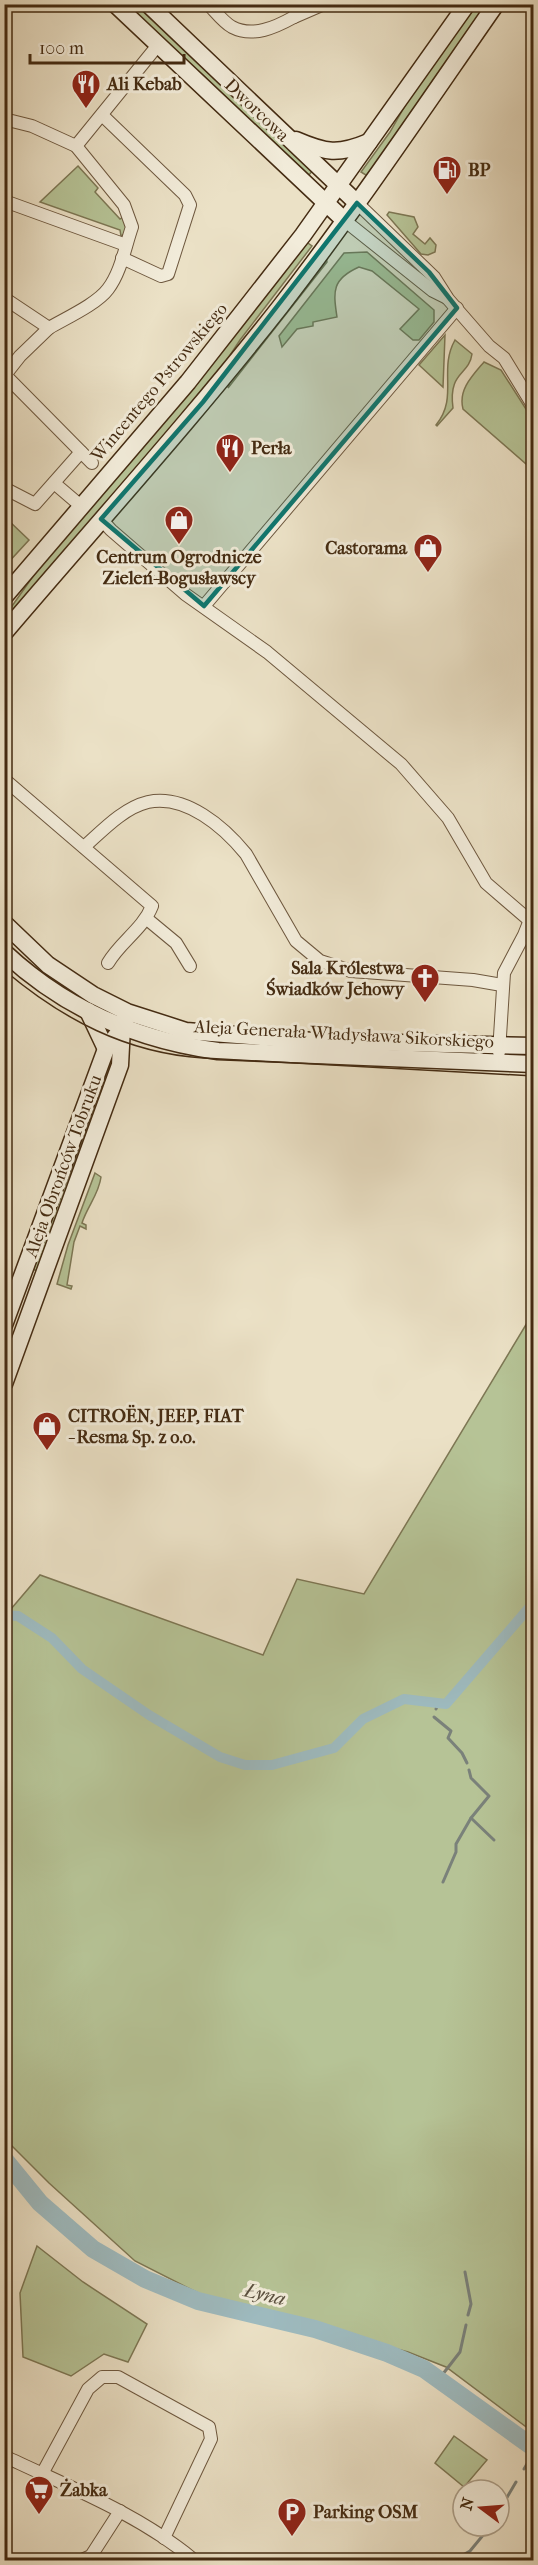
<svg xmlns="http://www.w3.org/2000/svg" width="538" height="2565" font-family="'IM FELL French Canon',serif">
<rect width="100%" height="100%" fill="#ebe1c6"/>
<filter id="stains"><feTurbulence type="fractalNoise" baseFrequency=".00333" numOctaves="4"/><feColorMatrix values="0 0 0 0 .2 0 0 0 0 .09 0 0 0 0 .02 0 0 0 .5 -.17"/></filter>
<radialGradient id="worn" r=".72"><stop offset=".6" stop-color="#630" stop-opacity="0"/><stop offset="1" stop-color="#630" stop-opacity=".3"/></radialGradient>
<!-- green -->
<g fill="#b6c396" stroke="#7d7754" stroke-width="1.5">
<polygon points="124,5 141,5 313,170 309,175 203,75"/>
<polygon points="473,5 490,5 369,177 361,172 390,132 422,76"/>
<polygon points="78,166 98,188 95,192 120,219 123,217 127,222 125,234 121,236 120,230 40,202"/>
<polygon points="389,212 414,217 418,227 413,234 425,244 430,238 436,245 435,252 428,255 421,254 387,215"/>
<polygon points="305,241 312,246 240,340 215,378 5,625 5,616 41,565"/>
<path d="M 367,252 L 434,310 L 434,322 L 419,340 L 413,340 L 400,329 L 419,309 L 372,271 L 359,267 C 332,279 333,291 337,317 L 313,322 L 313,326 L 297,329 L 282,347 L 279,336 L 344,253 Z"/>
<polygon points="326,256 327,262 228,388 231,376"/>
<polygon points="445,335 443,387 419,365"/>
<path d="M 455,340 L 472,354 C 469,376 448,371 453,408 L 437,426 L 436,425 C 459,397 438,370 455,340 Z"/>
<path d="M 484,362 L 501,370 L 533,420 L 533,470 L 463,409 C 458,390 472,376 484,362 Z"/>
<polygon points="8,520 29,540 5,566 5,522"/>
<polygon points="110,1058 113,1059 73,1167 40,1272 32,1269"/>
<path d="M 95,1173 L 101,1177 C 99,1194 87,1207 82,1223 L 86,1225 L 86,1229 L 80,1226 L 74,1242 L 67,1285 L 72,1286 L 71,1289 L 57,1284 L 68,1245 Z"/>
<polygon points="533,1313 533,2432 446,2367 408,2352 206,2297 135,2261 49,2183 4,2138 5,1616 40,1575 263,1655 297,1579 364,1594"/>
<polygon points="37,2246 83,2282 147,2324 128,2362 104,2354 71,2376 23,2357 20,2293"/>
<polygon points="454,2436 487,2460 464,2487 435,2463"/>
</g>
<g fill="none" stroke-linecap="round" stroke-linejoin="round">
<!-- stream -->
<g stroke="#7a817a" stroke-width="3">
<polyline points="436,1709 438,1703"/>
<polyline points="434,1717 451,1731 448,1738 462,1753 467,1763"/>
<polyline points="471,1818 494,1840"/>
<polyline points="443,1882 456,1852 456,1844 471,1818 489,1796 471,1778 469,1770"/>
<polyline points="6,2187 7,2162"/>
<polyline points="465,2272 471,2304 468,2315"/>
<polyline points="439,2379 460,2352 466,2325"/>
<polyline points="524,2469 534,2452"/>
<polyline points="499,2511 516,2482"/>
<polyline points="454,2560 470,2551 489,2528"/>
</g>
<!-- canal -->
<polyline stroke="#9ebbc0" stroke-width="10" points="4,1615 18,1616 52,1638 82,1669 149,1715 220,1757 245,1765 272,1765 334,1748 363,1719 404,1699 446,1704 534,1602"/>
<!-- river -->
<polyline stroke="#9ebbc0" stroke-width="18" points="4,2159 40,2203 93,2249 145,2279 198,2301 315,2329 387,2353 424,2369 534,2448"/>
<!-- street casing -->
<g stroke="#6e583f" stroke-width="14">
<g id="street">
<path d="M 208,4 C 215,11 223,22 232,27 C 253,38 276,27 294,17 L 299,4"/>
<polyline points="294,17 324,4"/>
<polyline points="102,115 185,195 190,205 168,274 161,276 122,258"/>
<path d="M 4,119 L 32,126 L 76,146 L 124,205 L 132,227 C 125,247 121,272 108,289 C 97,304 66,318 49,328 L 4,298"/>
<polyline points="76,146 158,45"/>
<polyline points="10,203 126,245"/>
<polyline points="357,203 434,277 448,299 489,346 504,358 534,407"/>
<polyline points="344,220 433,291 447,298"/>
<polyline points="49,328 20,356 5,375 92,463"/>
<polyline points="54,483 81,506"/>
<polyline points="4,488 35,504 81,452"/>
<polyline points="101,519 111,530 185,594 267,652 401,764 448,818 486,883 529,920"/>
<polyline points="204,606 457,308"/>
<path d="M 4,779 L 152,906 C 143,929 120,942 108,963"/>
<path d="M 84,847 C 102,831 123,808 148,802 C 186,794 224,827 246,854 L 296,941 L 320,961 L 351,971 L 473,980 L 502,985"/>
<polyline points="147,919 176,943 190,966"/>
<polyline points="499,1052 504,973 524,935 534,910"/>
<path d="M 4,2456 C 69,2487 139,2514 194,2560"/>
<polyline points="42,2474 88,2389 102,2377 118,2377 209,2427 211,2439 164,2538"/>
<polyline points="82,2560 91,2556 120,2511"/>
</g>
</g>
<!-- secondary casing -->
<g stroke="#442b12" stroke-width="19">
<g id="secondary">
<polyline points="115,4 344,220"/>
<polyline points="148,4 357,203"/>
<path d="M 296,140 C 326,153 338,155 369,142"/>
<polyline points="4,597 188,382 303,235 467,4"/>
<path d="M 4,633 C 96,525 192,419 280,307 C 356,209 425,106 496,4"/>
<polyline points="4,923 48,965 93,995 127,1012 186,1031 313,1041 534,1046"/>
<path d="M 4,952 C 65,1009 137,1040 218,1051 L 534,1064"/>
<polyline points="88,1011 106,1049"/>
<polyline points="4,1325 106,1049 122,1028"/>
<polyline points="4,1384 120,1065 122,1027 125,1018"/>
</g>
</g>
<!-- street -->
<use href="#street" stroke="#f2ecda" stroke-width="12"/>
<!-- secondary -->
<use href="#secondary" stroke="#f2ecda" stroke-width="16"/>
<!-- tram -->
<path stroke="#442b12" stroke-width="1.5" d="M 4,970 C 62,1019 126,1053 203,1058 L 534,1076"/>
</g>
<!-- marked area -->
<path fill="#0f766e" fill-opacity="0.2" stroke="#0f766e" stroke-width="4.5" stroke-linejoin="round" d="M 357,203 L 429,272 L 457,308 L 204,606 L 101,519 L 203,402 Z"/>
<!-- icons -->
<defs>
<g id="restaurant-pin" transform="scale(1.5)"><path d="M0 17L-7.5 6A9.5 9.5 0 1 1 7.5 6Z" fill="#8f2418" stroke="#f2ecda"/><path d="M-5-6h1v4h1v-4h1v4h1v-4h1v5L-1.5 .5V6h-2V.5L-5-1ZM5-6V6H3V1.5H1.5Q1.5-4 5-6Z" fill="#fff"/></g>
<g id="fuel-pin" transform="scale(1.5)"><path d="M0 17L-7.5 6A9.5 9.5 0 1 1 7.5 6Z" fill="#8f2418" stroke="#f2ecda"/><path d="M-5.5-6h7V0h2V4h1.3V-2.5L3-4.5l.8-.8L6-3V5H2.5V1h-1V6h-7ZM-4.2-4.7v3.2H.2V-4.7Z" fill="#fff"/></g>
<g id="shop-pin" transform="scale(1.5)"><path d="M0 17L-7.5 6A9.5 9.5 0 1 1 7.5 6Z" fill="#8f2418" stroke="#f2ecda"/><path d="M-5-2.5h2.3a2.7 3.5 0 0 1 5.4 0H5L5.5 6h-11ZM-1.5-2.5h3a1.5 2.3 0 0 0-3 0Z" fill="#fff"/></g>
<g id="church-pin" transform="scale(1.5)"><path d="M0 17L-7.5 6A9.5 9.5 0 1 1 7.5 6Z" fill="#8f2418" stroke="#f2ecda"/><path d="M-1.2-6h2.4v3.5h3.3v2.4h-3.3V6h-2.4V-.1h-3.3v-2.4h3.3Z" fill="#fff"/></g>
<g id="supermarket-pin" transform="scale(1.5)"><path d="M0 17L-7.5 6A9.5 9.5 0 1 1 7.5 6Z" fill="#8f2418" stroke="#f2ecda"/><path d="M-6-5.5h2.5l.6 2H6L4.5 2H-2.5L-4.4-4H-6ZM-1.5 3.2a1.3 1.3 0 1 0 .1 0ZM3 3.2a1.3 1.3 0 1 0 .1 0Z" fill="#fff"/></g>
<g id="parking-pin" transform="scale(1.5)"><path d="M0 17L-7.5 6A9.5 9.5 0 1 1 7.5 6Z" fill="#8f2418" stroke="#f2ecda"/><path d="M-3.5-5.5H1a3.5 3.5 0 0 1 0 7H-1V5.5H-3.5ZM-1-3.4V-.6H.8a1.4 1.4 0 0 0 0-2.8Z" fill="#fff"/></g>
</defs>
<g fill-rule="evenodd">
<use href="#restaurant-pin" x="86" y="84"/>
<use href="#fuel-pin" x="447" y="170"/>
<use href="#restaurant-pin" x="230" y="448"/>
<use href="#shop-pin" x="179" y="520"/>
<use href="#shop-pin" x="428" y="548"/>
<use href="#church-pin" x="425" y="978"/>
<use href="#shop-pin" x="47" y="1426"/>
<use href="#supermarket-pin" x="39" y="2490"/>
<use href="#parking-pin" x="292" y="2512"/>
</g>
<g text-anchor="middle" stroke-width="6" stroke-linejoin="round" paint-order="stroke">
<!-- poi labels -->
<g font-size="18" font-weight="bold" fill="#442b12" stroke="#f2ecda" text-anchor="start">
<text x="107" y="90">Ali Kebab</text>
<text x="468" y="176">BP</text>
<text x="251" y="454">Perła</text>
<text x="407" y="554" text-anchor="end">Castorama</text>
<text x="179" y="563" text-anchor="middle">Centrum Ogrodnicze<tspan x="179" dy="21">Zieleń-Bogusławscy</tspan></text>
<text x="404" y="974" text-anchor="end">Sala Królestwa<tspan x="404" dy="21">Świadków Jehowy</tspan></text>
<text x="68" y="1422">CITROËN, JEEP, FIAT<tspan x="68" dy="21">- Resma Sp. z o.o.</tspan></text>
<text x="60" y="2496">Żabka</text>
<text x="313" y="2518">Parking OSM</text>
</g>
<!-- street labels -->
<g font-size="18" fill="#442b12" stroke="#f2ecda">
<text transform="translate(257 110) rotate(44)" y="6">Dworcowa</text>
<text transform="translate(159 382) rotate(-50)" y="6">Wincentego Pstrowskiego</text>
<text transform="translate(344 1034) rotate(3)" y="6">Aleja Generała Władysława Sikorskiego</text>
<text transform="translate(63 1166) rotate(-70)" y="6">Aleja Obrońców Tobruku</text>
</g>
<!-- water labels -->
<g font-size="20" font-style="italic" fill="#5a4f3e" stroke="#f2ecda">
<text transform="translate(265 2294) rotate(13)" y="7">Łyna</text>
</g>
</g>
<!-- margin -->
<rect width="538" height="2565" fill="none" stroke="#ebe1c6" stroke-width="24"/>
<rect x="6" y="6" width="526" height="2553" fill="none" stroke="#442b12" stroke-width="3"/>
<rect x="12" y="12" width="514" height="2541" fill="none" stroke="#442b12" stroke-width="1.5"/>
<!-- north arrow -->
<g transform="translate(481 2508) rotate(286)"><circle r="28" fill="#f2ecda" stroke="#ac9f8a" stroke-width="1.5"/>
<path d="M0-4.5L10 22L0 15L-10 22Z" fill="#8f2418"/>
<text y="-9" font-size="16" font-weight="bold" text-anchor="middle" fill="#442b12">N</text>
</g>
<!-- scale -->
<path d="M30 54v9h154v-9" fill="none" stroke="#442b12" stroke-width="3"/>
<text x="39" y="54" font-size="18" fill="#442b12" stroke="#f2ecda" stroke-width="4.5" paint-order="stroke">100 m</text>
<rect width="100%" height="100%" filter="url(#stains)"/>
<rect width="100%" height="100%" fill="url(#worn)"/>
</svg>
